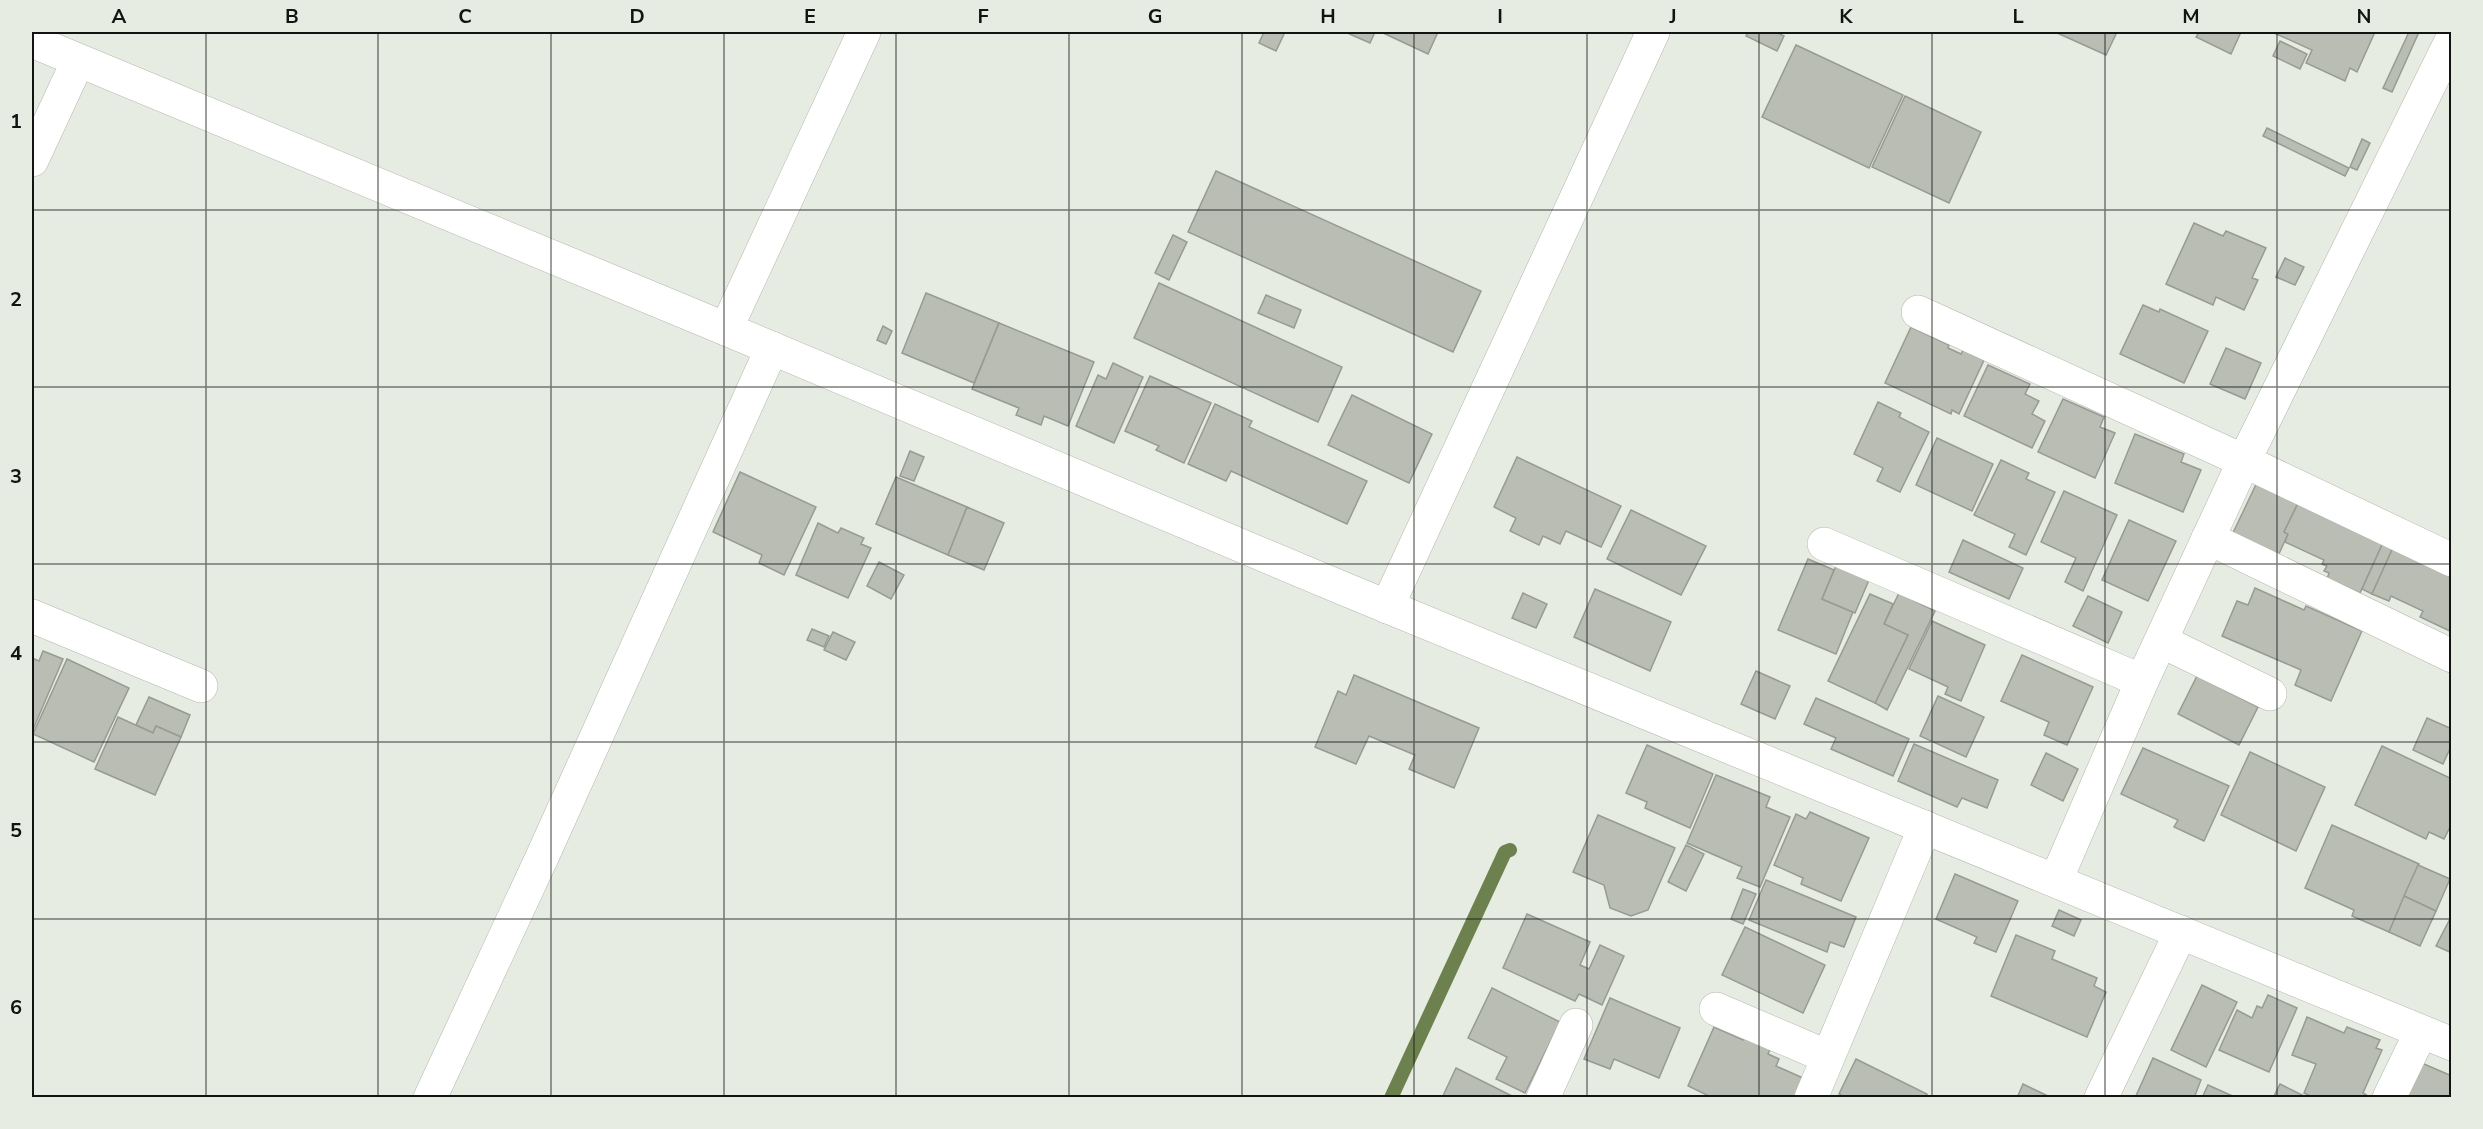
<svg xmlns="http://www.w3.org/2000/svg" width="2483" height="1129" font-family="'Nunito Sans',sans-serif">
<rect width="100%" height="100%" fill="#e7ece2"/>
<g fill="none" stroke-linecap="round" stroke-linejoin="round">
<!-- stream -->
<polyline stroke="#6d814f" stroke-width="14" points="1391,1098 1505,852 1510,850"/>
</g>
<!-- building -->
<g fill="#b9bdb3" stroke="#979b92" stroke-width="1.5">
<polygon points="1264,32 1285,32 1276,51 1259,43"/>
<polygon points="1345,32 1375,32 1370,43"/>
<polygon points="1381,32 1438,32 1428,54"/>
<polygon points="1748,32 1775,32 1784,36 1777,51 1746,36"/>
<polygon points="2055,32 2117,32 2106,55"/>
<polygon points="2199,32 2241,32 2231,54 2196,37"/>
<polygon points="2272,32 2375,32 2357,72 2350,68 2345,81 2306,63 2312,50"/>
<polygon points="2409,32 2419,32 2392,92 2383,88"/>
<polygon points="2280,41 2307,54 2300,69 2273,56"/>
<polygon points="1796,45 1903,95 1869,168 1762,117"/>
<polygon points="1905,96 1981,132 1949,203 1872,167"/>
<polygon points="2267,128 2349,168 2345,176 2263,136"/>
<polygon points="2362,139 2370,143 2357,170 2350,167"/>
<polygon points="1216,171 1481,291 1453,352 1188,232"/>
<polygon points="2194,223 2223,236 2226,231 2266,248 2252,278 2258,280 2244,310 2216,297 2213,305 2166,284"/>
<polygon points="1173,235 1187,242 1169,280 1155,273"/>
<polygon points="2285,258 2304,267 2295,285 2276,277"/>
<polygon points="1159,283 1342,367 1318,422 1134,338"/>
<polygon points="926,293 999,323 974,383 902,353"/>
<polygon points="1266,295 1301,310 1294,328 1258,313"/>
<polygon points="2143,305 2159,312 2160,309 2208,331 2184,383 2120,354"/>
<polygon points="999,323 1094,362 1068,426 1044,416 1041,425 1016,415 1019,408 972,389"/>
<polygon points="883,326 892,331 886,344 877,340"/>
<polygon points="1911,327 1949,345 1948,348 1961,354 1963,350 1984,360 1959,414 1952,410 1951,414 1885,383"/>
<polygon points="2226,348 2261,363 2245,399 2210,384"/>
<polygon points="1113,363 1143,377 1114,443 1076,426 1098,375 1106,379"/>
<polygon points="1988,365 2030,384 2025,394 2039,401 2032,414 2045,421 2032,448 1964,416"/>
<polygon points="1150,376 1211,403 1184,463 1156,450 1159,446 1125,431"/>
<polygon points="1352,395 1432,434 1409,483 1328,445"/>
<polygon points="2063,399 2104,417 2100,427 2115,433 2095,478 2038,452"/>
<polygon points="1878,402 1901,413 1899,417 1929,432 1900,492 1877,481 1883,468 1854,454"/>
<polygon points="1215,404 1252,421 1249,427 1367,481 1347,524 1231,471 1226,481 1188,464"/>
<polygon points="2135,434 2184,454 2181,462 2201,470 2183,512 2115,483"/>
<polygon points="1937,438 1993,464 1972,511 1916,485"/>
<polygon points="910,451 924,457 914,481 900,476"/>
<polygon points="1517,457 1621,506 1601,547 1566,531 1560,544 1543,536 1539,545 1510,531 1516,518 1494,507"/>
<polygon points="2001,460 2029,473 2026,479 2055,492 2026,555 2009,547 2015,534 1974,515"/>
<polygon points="740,472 816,507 784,575 759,563 762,555 713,532"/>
<polygon points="2260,476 2302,495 2284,532 2288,534 2278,556 2232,535"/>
<polygon points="896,477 967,507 948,555 876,524"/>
<polygon points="2064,491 2117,515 2083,591 2065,582 2076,558 2041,542"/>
<polygon points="2302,495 2387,534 2360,593 2327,579 2329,573 2324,571 2327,566 2322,564 2324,560 2285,542 2288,534 2284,532"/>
<polygon points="967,507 1004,523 984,570 948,555"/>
<polygon points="1631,510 1706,546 1681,595 1607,559"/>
<polygon points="2129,520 2176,541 2148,601 2102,580"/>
<polygon points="818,523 838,533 841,528 864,538 861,544 871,548 848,598 796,575"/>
<polygon points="2387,534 2397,539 2372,594 2362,589"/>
<polygon points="1963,540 2023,568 2009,599 1949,572"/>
<polygon points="2396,541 2452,566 2452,632 2420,617 2423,611 2391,596 2389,601 2372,594"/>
<polygon points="1808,559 1834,570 1822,599 1853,612 1836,654 1778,630"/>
<polygon points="879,562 904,575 891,599 867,586"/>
<polygon points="1836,566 1869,580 1855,613 1822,599"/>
<polygon points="2255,588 2304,610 2306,606 2362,631 2331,701 2295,685 2301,670 2222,636 2237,601 2248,605"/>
<polygon points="1595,589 1671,622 1650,671 1574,637"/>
<polygon points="1523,593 1547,604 1536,628 1512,618"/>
<polygon points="1899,593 1935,611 1887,710 1875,703 1908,635 1884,624"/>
<polygon points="1870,594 1893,604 1884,624 1908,635 1875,703 1828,681"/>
<polygon points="2088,596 2122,612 2108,643 2073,626"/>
<polygon points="1932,621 1985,645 1961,701 1945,694 1948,687 1909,669"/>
<polygon points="812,629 829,636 824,647 807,640"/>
<polygon points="833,632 855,642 846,660 824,650"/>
<polygon points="43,651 63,659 32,732 32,658 39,661"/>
<polygon points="2022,655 2093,687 2067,745 2044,735 2049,722 2001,701"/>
<polygon points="67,659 129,688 94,762 33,734"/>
<polygon points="1756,671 1790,686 1775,719 1741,704"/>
<polygon points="1354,675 1479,728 1454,788 1409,769 1415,755 1369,736 1356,764 1315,747 1338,691 1346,695"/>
<polygon points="2197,676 2258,707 2239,745 2178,714"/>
<polygon points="1938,696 1984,717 1966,757 1920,736"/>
<polygon points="149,697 190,715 181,737 156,726 153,733 136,725"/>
<polygon points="1816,698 1909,739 1893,776 1831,749 1836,738 1804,724"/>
<polygon points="118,717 153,733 156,726 181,737 155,795 95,769"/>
<polygon points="2427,718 2452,729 2452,744 2443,764 2413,750"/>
<polygon points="1914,744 1998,780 1987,808 1962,798 1957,807 1898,781"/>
<polygon points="1647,745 1713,774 1690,828 1645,808 1647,802 1626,793"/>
<polygon points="2382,746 2452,779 2452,823 2444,839 2429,832 2426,839 2355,805"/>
<polygon points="2143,748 2229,786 2204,841 2174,827 2178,820 2121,794"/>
<polygon points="2250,752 2325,787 2296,851 2221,815"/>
<polygon points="2046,753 2078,769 2063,801 2031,785"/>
<polygon points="1716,775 1770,797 1766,807 1790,817 1760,887 1737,878 1742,867 1687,843"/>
<polygon points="1810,812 1869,838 1841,901 1801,884 1803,878 1774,865 1796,814 1806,819"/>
<polygon points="1598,815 1675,848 1648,910 1631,916 1610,908 1604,885 1573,872"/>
<polygon points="2332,825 2419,864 2389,932 2352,916 2354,910 2305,888"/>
<polygon points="1686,845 1704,854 1686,891 1668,882"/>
<polygon points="2418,865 2450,879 2436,911 2404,896"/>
<polygon points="1955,874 2018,901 1996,952 1974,943 1977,937 1936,919"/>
<polygon points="1766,880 1856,917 1844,947 1830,942 1827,952 1749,920"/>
<polygon points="1743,889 1756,894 1743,924 1731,919"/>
<polygon points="2404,896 2436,911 2420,946 2389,932"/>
<polygon points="2059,910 2081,920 2074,936 2052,926"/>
<polygon points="1527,914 1590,942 1580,965 1589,969 1600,945 1624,956 1602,1005 1579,994 1575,1001 1503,968"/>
<polygon points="2452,915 2452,953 2436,946"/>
<polygon points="1745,927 1825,965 1803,1013 1722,975"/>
<polygon points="2016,935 2055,951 2052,959 2097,978 2094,986 2106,992 2087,1037 1991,996"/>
<polygon points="2202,985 2237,1002 2206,1067 2171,1050"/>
<polygon points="1492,988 1560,1022 1525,1093 1496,1079 1507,1057 1468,1038"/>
<polygon points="2268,995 2297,1008 2269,1072 2219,1050 2237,1010 2252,1018 2257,1006 2262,1008"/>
<polygon points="1610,998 1680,1028 1659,1078 1614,1059 1610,1069 1584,1059"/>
<polygon points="2307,1017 2344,1033 2347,1027 2380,1040 2376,1048 2382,1050 2363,1093 2368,1096 2367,1098 2315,1098 2304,1093 2316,1064 2292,1055"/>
<polygon points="1714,1027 1743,1040 1745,1033 1772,1045 1768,1054 1779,1059 1776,1066 1803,1078 1795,1098 1713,1098 1688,1086"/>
<polygon points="2153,1058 2201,1080 2194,1098 2135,1098"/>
<polygon points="1856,1059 1927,1094 1925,1098 1847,1098 1839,1094"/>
<polygon points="2417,1061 2452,1076 2452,1098 2400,1098"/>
<polygon points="1456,1068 1516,1098 1442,1098"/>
<polygon points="2023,1084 2052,1098 2017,1098"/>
<polygon points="2280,1084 2308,1098 2273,1098"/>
<polygon points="2208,1085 2237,1098 2202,1098"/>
</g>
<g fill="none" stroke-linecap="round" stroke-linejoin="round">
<!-- minor casing -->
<g stroke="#b3b7ae" stroke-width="34">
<g id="minor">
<polyline points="32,41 726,329 1342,588 2452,1044"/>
<polyline points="32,160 78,61"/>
<polyline points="1918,312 2244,461 2452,560"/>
<polyline points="726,329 864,32"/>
<polyline points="2208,538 2452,656"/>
<polyline points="1824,544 2142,681"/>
<polyline points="1387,607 1653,32"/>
<polyline points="32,616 201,686"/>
<polyline points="2161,641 2270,694"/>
<polyline points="2056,880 2142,681 2244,461 2452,39"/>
<polyline points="1716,1009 1828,1057"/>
<polyline points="430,1098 543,855 772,348"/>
<polyline points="1543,1098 1576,1025"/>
<polyline points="1811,1098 1925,827"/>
<polyline points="2101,1098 2181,932"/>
<polyline points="2389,1098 2421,1032"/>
</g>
</g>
<!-- minor -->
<use href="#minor" stroke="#fff" stroke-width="33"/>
</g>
<!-- grid -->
<path fill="none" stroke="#121411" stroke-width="1.5" stroke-opacity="0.55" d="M 206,32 L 206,1098M 378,32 L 378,1098M 551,32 L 551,1098M 724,32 L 724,1098M 896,32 L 896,1098M 1069,32 L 1069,1098M 1242,32 L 1242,1098M 1414,32 L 1414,1098M 1587,32 L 1587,1098M 1759,32 L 1759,1098M 1932,32 L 1932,1098M 2105,32 L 2105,1098M 2277,32 L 2277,1098M 32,210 L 2452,210M 32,387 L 2452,387M 32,564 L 2452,564M 32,742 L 2452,742M 32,919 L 2452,919"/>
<!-- border -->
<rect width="2483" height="1129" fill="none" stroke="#e7ece2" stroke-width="66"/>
<rect x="33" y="33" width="2417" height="1063" fill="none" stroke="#121411" stroke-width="2"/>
<g font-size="20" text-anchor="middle" font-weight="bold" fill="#121411">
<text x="119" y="23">A</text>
<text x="292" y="23">B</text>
<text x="465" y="23">C</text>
<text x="637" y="23">D</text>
<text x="810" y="23">E</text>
<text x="983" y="23">F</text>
<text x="1155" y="23">G</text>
<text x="1328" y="23">H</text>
<text x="1500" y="23">I</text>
<text x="1673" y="23">J</text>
<text x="1846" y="23">K</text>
<text x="2018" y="23">L</text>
<text x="2191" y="23">M</text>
<text x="2364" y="23">N</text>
<text x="16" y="128">1</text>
<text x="16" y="306">2</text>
<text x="16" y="483">3</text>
<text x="16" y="660">4</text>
<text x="16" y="837">5</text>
<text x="16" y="1014">6</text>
</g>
</svg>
